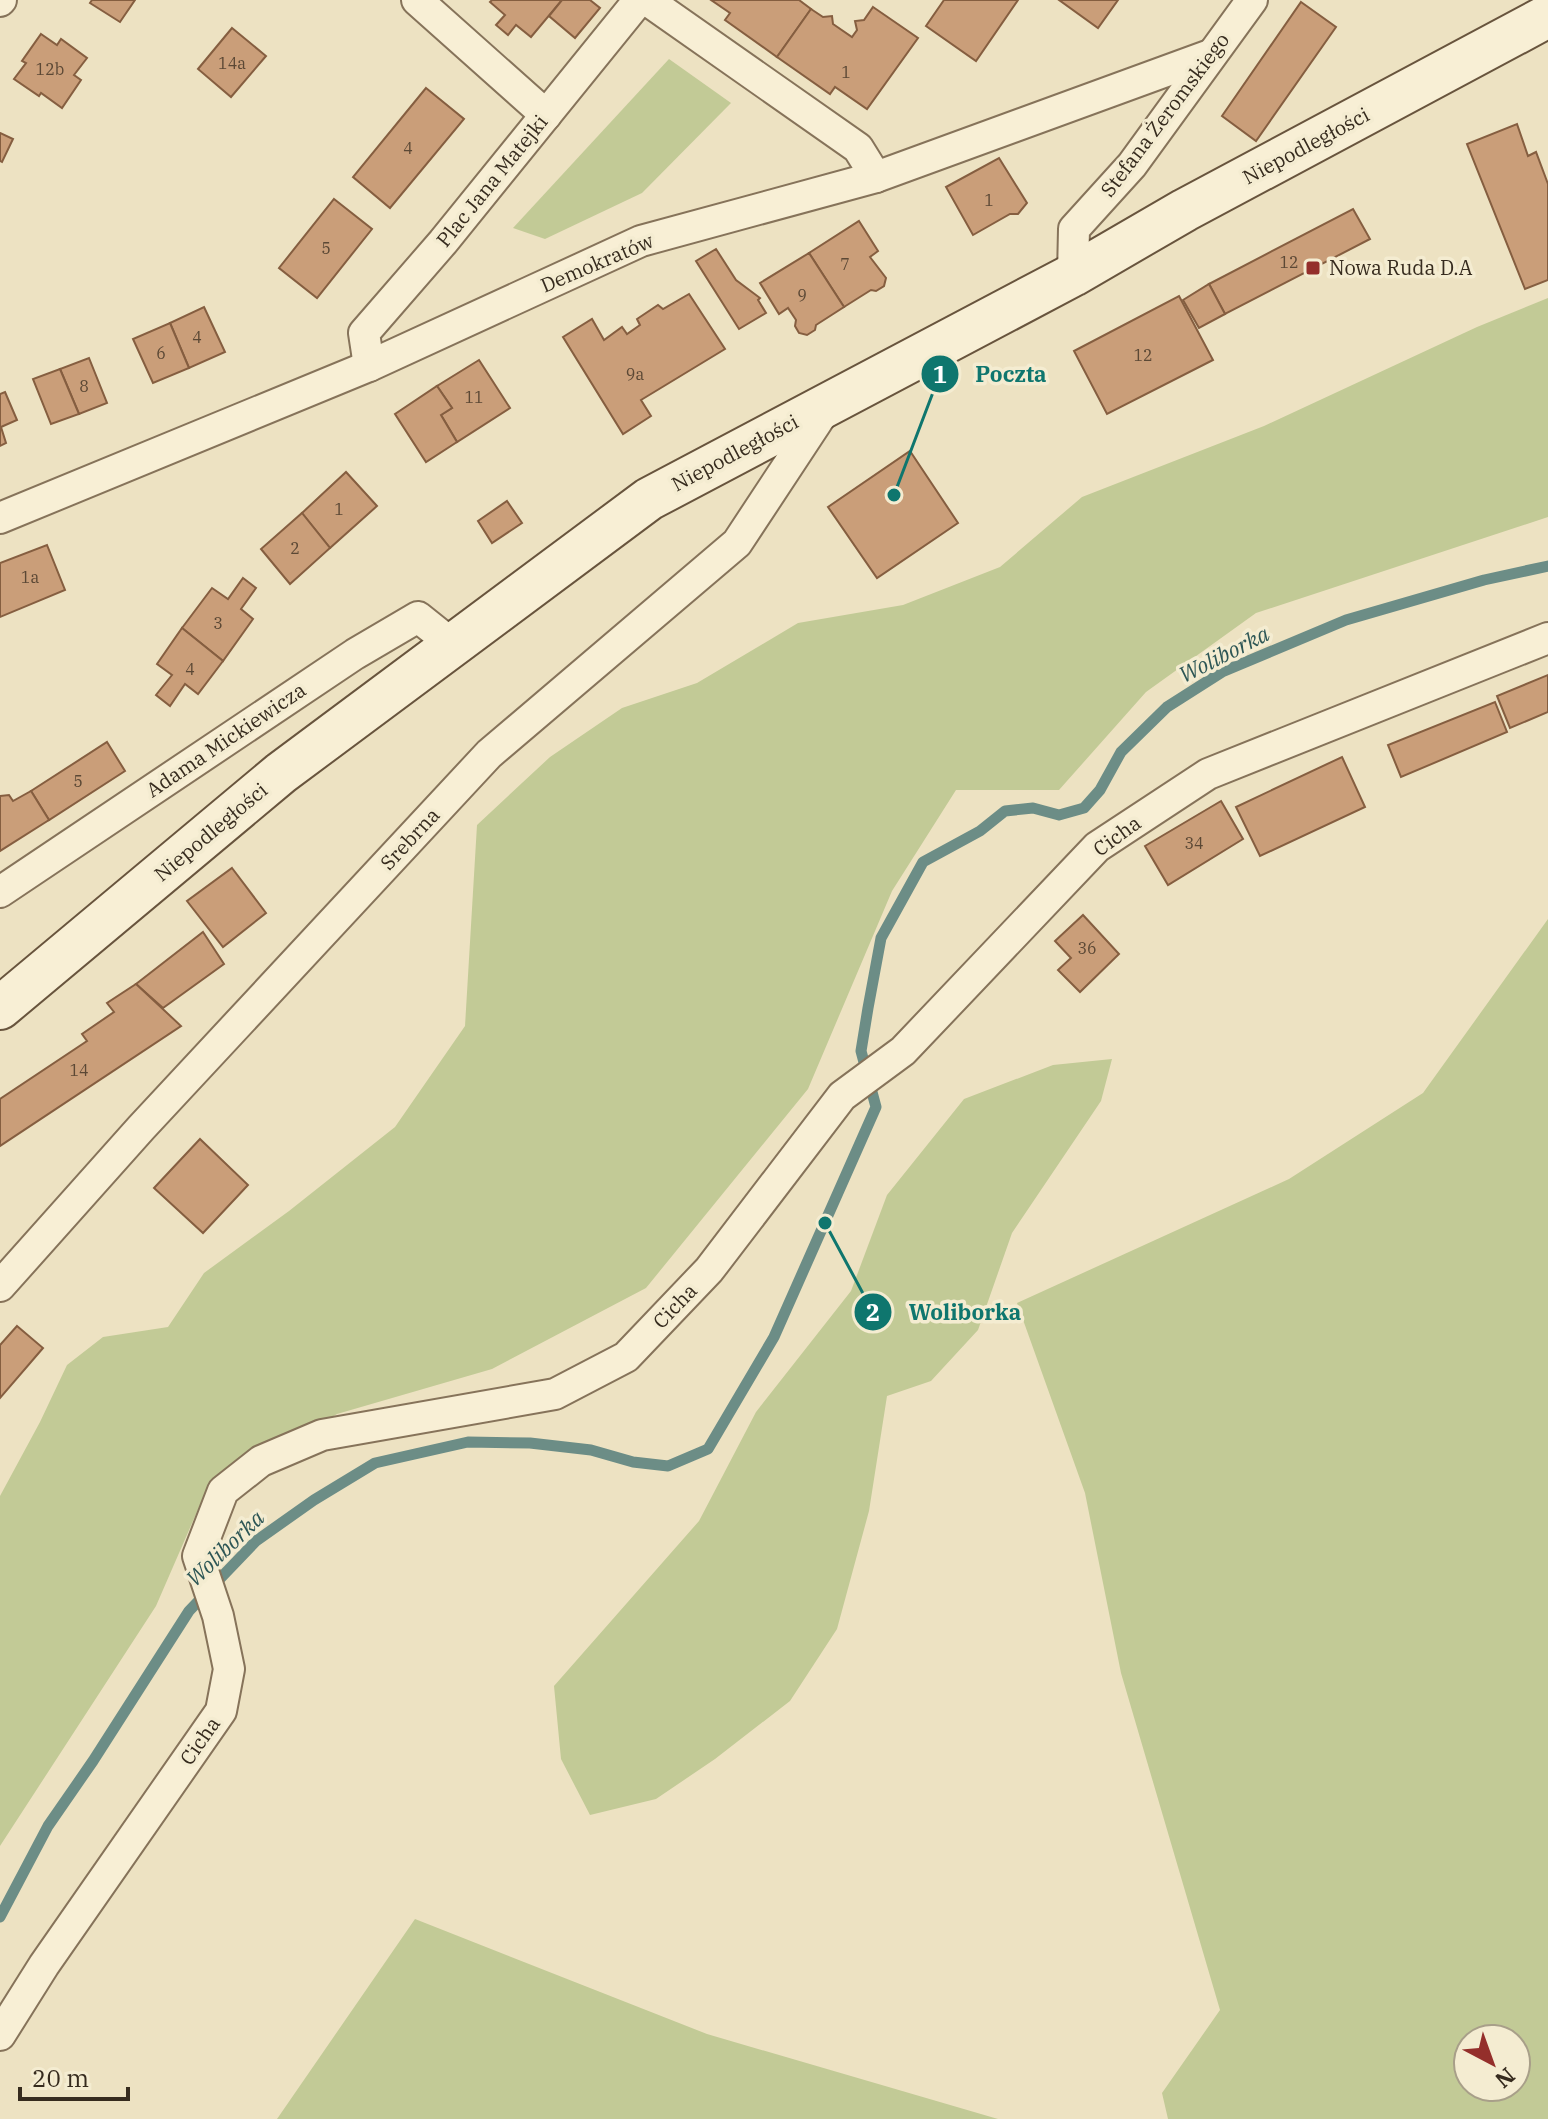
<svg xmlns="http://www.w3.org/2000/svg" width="1548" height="2119" font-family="'IBM Plex Serif',serif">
<rect width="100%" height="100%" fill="#ede2c2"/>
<!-- green -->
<g fill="#c2ca96" fill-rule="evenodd">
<polygon points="669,59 731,103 642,193 545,239 513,228"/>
<polygon points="1548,298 1548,517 1256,613 1146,692 1059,790 956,790 892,891 808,1089 646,1288 492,1369 337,1414 206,1491 156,1606 0,1846 0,1496 40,1422 67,1365 103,1337 168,1327 204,1273 289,1211 395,1127 465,1026 477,825 550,757 622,708 697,683 798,623 903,605 1000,567 1082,497 1264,426 1477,327"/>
<path d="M 1548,919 L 1548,2119 L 1168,2119 L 1162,2093 L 1220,2010 L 1121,1673 L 1085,1493 L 1017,1303 L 1289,1179 L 1423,1093 ZM 1468,2039 L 1516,2039 L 1516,2087 L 1468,2087 Z"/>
<polygon points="1112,1059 1101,1101 1012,1233 978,1330 931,1381 887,1396 869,1511 837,1629 790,1701 715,1759 656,1799 590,1815 561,1759 554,1686 699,1521 756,1412 851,1291 887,1195 964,1099 1053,1065"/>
<polygon points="415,1919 707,2034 998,2119 277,2119"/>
</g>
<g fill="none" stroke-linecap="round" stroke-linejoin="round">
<!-- stream -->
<polyline stroke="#6c8d86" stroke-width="11" points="0,1917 48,1826 93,1761 189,1611 256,1541 314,1500 375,1463 468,1442 530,1443 591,1450 633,1462 668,1466 708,1449 774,1337 876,1107 861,1051 868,1008 881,938 923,862 980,831 1005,811 1033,808 1059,815 1084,808 1100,790 1121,752 1167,707 1222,672 1346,620 1484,580 1548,566"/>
</g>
<!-- building -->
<g fill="#ca9e79" stroke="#855e40" stroke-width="2">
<polygon points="92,0 135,0 120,22 90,3"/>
<polygon points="492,0 562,0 531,37 516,25 508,35 496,25 505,15 490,2"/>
<polygon points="562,0 590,0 600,8 575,38 549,16"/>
<polygon points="711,0 799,0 811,9 777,57 725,20 730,13"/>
<polygon points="944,0 1018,0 976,61 926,26"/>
<polygon points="1059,0 1118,0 1098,28"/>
<polygon points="1301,2 1336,27 1256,141 1222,116"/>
<polygon points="873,7 918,38 867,109 835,87 830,94 777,57 811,9 823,17 832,16 833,24 852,37 857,30 855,21 864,20"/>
<polygon points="232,28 266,56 231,97 198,69"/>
<polygon points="41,34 57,45 61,39 87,58 74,75 81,80 62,108 41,93 39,96 14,79 26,63 22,61"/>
<polygon points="426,88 464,119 390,208 353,177"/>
<polygon points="1517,124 1528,156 1536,152 1548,184 1548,280 1525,289 1467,144"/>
<polygon points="0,133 13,139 2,162 0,161"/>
<polygon points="999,158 1027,203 1018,214 1010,214 973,235 946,187"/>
<polygon points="334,199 372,229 317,298 279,268"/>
<polygon points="1353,209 1370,239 1225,314 1209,284"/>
<polygon points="859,221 878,251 870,257 886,278 884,286 876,291 871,290 844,307 809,253"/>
<polygon points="716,249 736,280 760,298 758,300 766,313 739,329 696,261"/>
<polygon points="809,253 844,307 816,325 815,330 807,335 799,333 795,326 796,320 788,308 779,314 760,283"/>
<polygon points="1209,284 1225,314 1199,328 1183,300"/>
<polygon points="689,294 725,349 641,400 651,416 623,434 563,337 592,319 604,340 622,327 627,334 640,325 637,319 658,305 663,309"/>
<polygon points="1179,296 1213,360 1107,414 1074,351"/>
<polygon points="204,307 225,352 189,368 170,323"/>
<polygon points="170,323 189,368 153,383 133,339"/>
<polygon points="89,358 107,403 79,414 60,369"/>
<polygon points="479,360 510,408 457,442 441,415 452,408 437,386"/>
<polygon points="60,369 79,414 51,424 33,379"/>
<polygon points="437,386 452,408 441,415 457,442 426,462 395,414"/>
<polygon points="5,392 17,420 1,427 6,443 0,446 0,394"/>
<polygon points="910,451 958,523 877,578 828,507"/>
<polygon points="346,472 377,506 330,548 302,513"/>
<polygon points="507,501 522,523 492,543 478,521"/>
<polygon points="302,513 330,548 290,584 261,549"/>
<polygon points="47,545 65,590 0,617 0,563"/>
<polygon points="243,578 256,588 241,609 253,619 223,661 182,628 212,588 228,599"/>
<polygon points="182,628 223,661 198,694 185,684 170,706 156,695 172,675 157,664"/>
<polygon points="1548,675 1548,712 1510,728 1497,696"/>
<polygon points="1495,702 1507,732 1401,777 1388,745"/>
<polygon points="107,742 125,771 49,820 31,791"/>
<polygon points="1342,757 1365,807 1260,856 1236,807"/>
<polygon points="31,791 49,820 0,851 0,796 9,795 13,801"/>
<polygon points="1221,801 1243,839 1168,885 1145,846"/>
<polygon points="232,868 266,913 223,947 187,901"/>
<polygon points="1083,915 1119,954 1080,992 1058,970 1071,958 1055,941"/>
<polygon points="203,932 224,964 163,1008 136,984"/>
<polygon points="136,984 181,1026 0,1146 0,1099 87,1041 82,1034 114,1012 107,1003"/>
<polygon points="200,1139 248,1185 203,1233 154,1188"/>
<polygon points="17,1326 43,1348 0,1398 0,1345"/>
</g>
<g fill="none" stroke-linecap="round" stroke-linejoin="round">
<!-- street casing -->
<g stroke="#86735a" stroke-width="34">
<g id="street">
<polyline points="417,0 546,115"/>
<polyline points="647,0 858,148 876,177"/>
<polyline points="0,1 1,0"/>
<polyline points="1073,275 1074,229 1132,165 1252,0"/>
<polyline points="369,366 364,333 443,242 639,0"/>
<polyline points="0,518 369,366 641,241 876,177 1210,55"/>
<polyline points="0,892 355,654 418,617 453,645"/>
<polyline points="0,1286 141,1128 489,754 737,543 826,408"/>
<polyline points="0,2035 44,1965 221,1711 229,1669 218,1616 198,1556 223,1491 261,1461 322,1435 555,1394 626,1357 709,1270 842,1096 903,1051 1097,847 1208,774 1548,638"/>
</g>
</g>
<!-- secondary casing -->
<g stroke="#68543d" stroke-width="46">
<polyline id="secondary" points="0,1008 281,773 649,499 1073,275 1185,210 1548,16"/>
</g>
<!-- street -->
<use href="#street" stroke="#f8efd5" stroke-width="30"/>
<!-- secondary -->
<use href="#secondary" stroke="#f8efd5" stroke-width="42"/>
</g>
<!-- markers -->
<rect fill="#942f2b" stroke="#f4ecd1" stroke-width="3" x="1305" y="260" width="16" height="16" rx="4"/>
<g text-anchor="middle" stroke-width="7" stroke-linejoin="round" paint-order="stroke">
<!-- number labels -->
<g font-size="16" fill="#5b4835">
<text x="232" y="69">14a</text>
<text x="50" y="75">12b</text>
<text x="846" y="78">1</text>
<text x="408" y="154">4</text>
<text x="989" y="206">1</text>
<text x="326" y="254">5</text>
<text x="1289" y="268">12</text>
<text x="845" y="270">7</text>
<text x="802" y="301">9</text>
<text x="197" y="343">4</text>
<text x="161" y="359">6</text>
<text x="1143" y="361">12</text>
<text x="635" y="380">9a</text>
<text x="84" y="392">8</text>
<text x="474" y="403">11</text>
<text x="339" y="515">1</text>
<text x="295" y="554">2</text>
<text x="30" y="583">1a</text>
<text x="218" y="629">3</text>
<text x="190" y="675">4</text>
<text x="78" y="787">5</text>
<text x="1194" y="849">34</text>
<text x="1087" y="954">36</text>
<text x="79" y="1076">14</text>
</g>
<!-- street labels -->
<g font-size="20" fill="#362b1e" stroke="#f4ecd1">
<text transform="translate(1165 115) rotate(-53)" y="7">Stefana Żeromskiego</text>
<text transform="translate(1306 146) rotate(-28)" y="7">Niepodległości</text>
<text transform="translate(492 181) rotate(-51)" y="7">Plac Jana Matejki</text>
<text transform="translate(597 263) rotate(-23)" y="7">Demokratów</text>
<text transform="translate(735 453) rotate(-28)" y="7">Niepodległości</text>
<text transform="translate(226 740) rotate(-34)" y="7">Adama Mickiewicza</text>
<text transform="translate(211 832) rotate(-40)" y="7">Niepodległości</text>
<text transform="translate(1117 836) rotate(-36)" y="7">Cicha</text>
<text transform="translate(410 839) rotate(-47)" y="7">Srebrna</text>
<text transform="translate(675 1306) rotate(-46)" y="7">Cicha</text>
<text transform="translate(200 1741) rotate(-55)" y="7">Cicha</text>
</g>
<!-- poi labels -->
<g font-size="20" fill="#362b1e" stroke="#f4ecd1" text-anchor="start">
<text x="1329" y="275">Nowa Ruda D.A</text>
</g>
<!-- water labels -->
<g font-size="22" font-style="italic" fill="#2d5655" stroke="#f4ecd1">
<text transform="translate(1224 654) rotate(-27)" y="8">Woliborka</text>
<text transform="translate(225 1548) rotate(-44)" y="8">Woliborka</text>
</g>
</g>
<!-- callouts -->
<path fill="none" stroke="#0f766e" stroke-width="3" d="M894 495L940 374M825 1223L873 1312"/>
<g fill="#0f766e" stroke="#f4ecd1" stroke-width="3">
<circle cx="894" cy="495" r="8"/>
<circle cx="825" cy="1223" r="8"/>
<circle cx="940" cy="374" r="20"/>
<circle cx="873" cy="1312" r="20"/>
</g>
<g font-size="24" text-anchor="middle" font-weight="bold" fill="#fff">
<text x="940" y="383">1</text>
<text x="873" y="1321">2</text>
</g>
<g font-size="22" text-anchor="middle" font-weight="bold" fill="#0f766e" stroke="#f4ecd1" stroke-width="7" stroke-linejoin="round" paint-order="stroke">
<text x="1011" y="382">Poczta</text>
<text x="965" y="1320">Woliborka</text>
</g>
<!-- north arrow -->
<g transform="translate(1492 2063) rotate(139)"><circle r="38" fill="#f4ecd1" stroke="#a89f89" stroke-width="2"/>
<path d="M0-6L14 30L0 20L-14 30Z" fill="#942f2b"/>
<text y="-12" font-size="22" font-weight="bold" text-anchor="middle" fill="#362b1e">N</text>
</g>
<!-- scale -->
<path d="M20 2087v12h108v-12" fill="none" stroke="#362b1e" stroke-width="4"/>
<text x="32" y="2087" font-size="24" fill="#362b1e" stroke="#f4ecd1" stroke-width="6" paint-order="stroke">20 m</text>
</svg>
